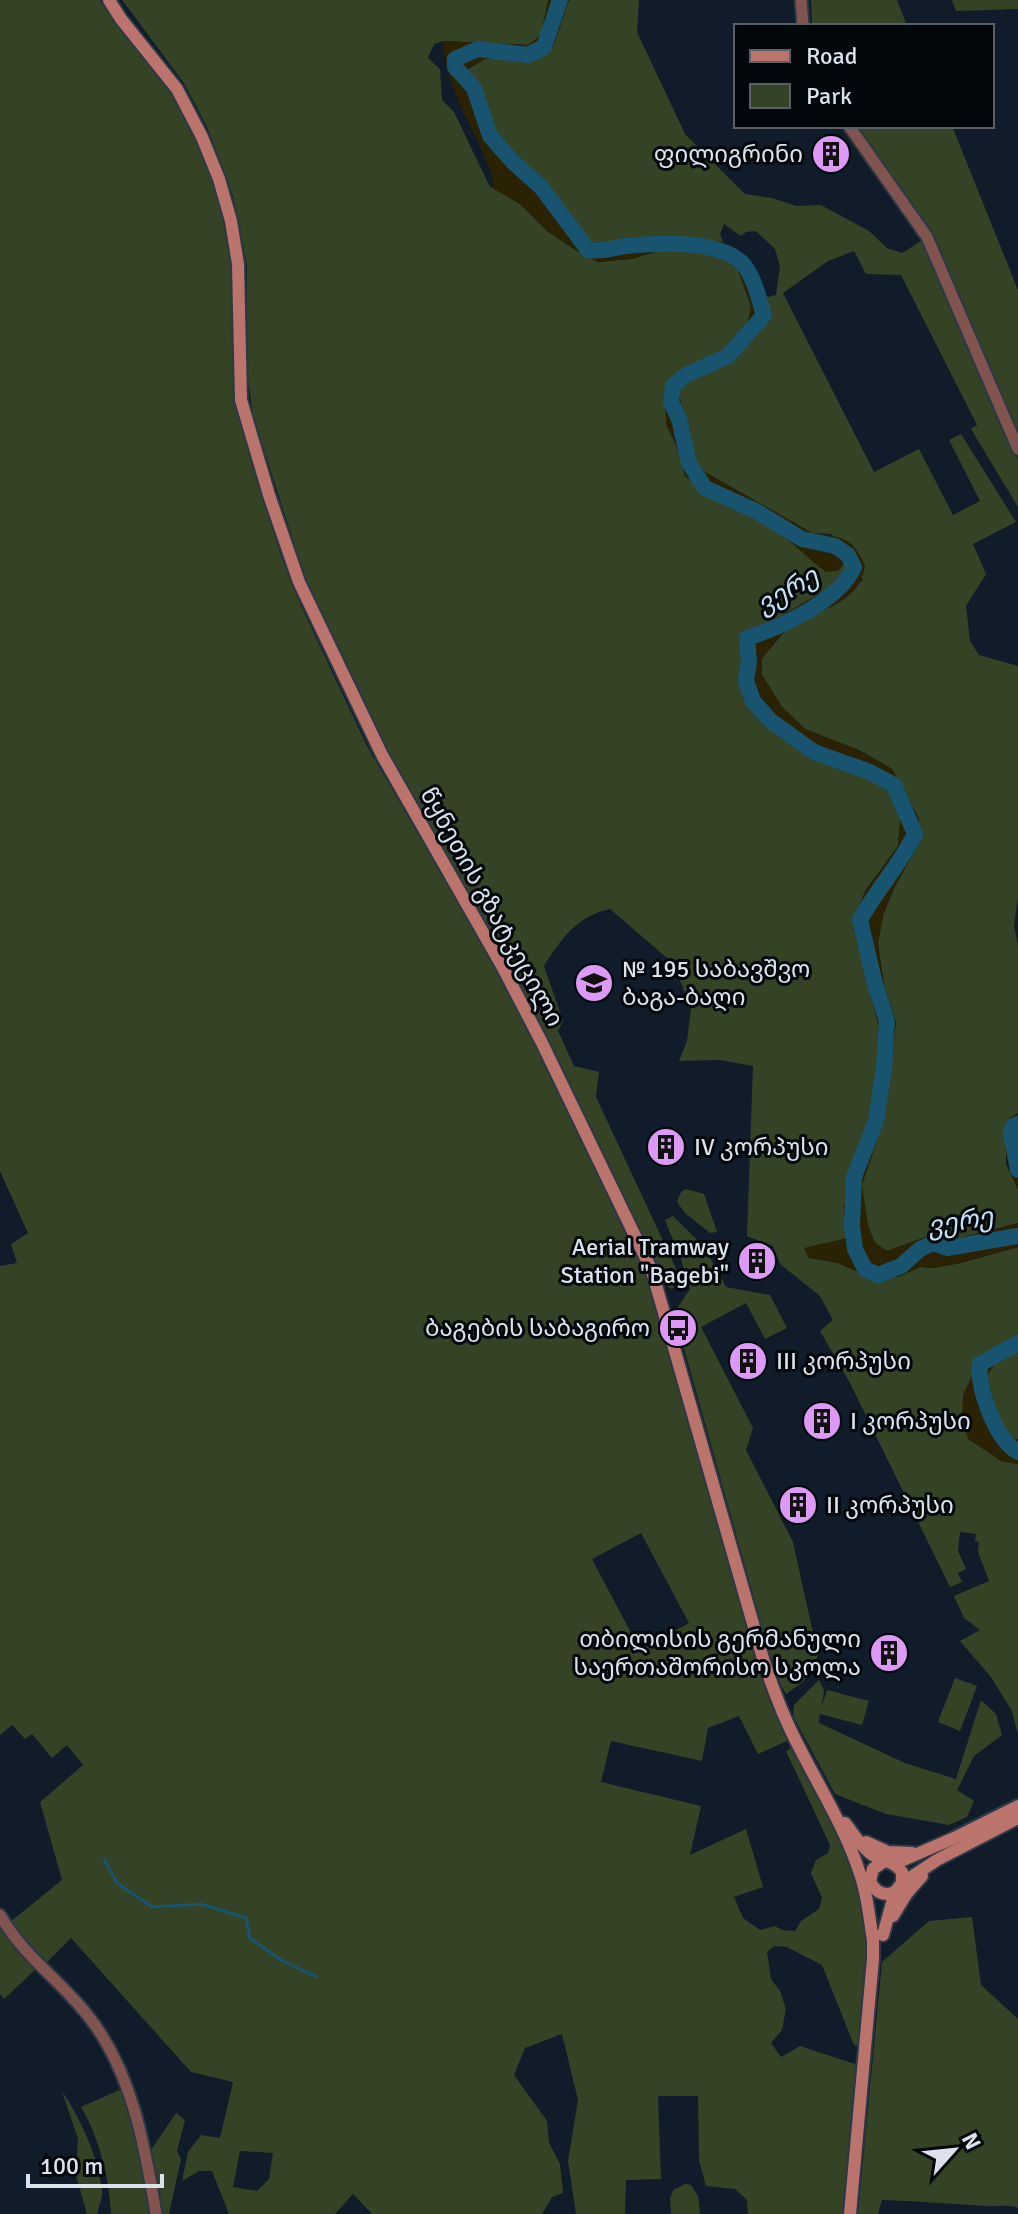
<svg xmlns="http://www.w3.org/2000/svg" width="1018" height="2214" font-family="Signika,'Noto Sans Georgian',sans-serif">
<rect width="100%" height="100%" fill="#101c2a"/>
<!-- green -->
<g fill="#344326" fill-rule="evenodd">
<path d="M 0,0 L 100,0 L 172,93 L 194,134 L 217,190 L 229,246 L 233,299 L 233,369 L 242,427 L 281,556 L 301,606 L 367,746 L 484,948 L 552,1077 L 643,1262 L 791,1739 L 758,1754 L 739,1716 L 708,1728 L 702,1761 L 611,1741 L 601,1782 L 701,1806 L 690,1855 L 746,1829 L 763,1887 L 734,1897 L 743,1918 L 760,1930 L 775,1926 L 782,1930 L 795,1931 L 801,1921 L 819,1909 L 822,1898 L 811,1873 L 816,1860 L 828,1853 L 830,1845 L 786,1751 L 795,1746 C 817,1791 847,1837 860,1886 C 873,1939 866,1994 861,2047 L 854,2045 L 822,1965 L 787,1947 L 774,1946 L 767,1952 L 771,1979 L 780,1991 L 786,2009 L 782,2030 L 771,2043 L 781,2057 L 800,2046 L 861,2066 L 847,2214 L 748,2214 L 747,2200 L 735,2189 L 706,2186 L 699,2160 L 698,2096 L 658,2096 L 661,2179 L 626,2180 L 625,2214 L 576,2214 L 568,2161 L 578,2100 L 562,2034 L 525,2048 L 514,2075 L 547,2121 L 549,2143 L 560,2164 L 563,2193 L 552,2197 L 542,2214 L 372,2214 L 353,2194 L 335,2214 L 229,2214 L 212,2171 L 199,2171 L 182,2181 L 188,2152 L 201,2135 L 220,2138 L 233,2082 L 191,2072 L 71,1938 L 45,1964 L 33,1953 L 10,1922 L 62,1880 L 40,1802 L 83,1765 L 67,1745 L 52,1758 L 32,1734 L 25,1739 L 12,1725 L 0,1735 L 0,1266 L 17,1263 L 11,1244 L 28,1233 L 0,1171 ZM 641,1533 L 689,1623 L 640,1650 L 592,1559 ZM 240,2151 L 273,2153 L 269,2179 L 257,2191 L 233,2187 Z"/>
<path d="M 122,0 L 548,0 L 541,35 L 529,45 L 443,41 L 434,44 L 428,58 L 440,69 L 442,100 L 454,112 L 489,185 L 520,204 L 547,231 L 577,251 L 598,262 L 631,259 L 659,251 L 687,250 L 720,255 L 738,270 L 751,306 L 747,327 L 723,352 L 678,374 L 666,424 L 677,447 L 685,476 L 710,494 L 776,531 L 800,548 L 826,572 L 846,562 L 848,567 L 845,579 L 764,626 L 743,683 L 863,775 L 889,789 L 901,809 L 898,846 L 865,891 L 853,926 L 879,1027 L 876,1086 L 868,1127 L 852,1167 L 844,1207 L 847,1239 L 805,1249 L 809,1258 L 838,1263 L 870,1277 L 898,1277 L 920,1267 L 933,1268 L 961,1263 L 1018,1247 L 1018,1337 L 979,1361 L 973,1376 L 987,1450 L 1001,1461 L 1018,1464 L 1018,1735 L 1012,1711 L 991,1677 L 960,1641 L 980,1630 L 964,1618 L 954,1596 L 989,1581 L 978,1552 L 979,1542 L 975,1541 L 976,1534 L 960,1532 L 958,1551 L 966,1569 L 958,1573 L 962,1582 L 950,1587 L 850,1383 L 820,1331 L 833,1320 L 820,1296 L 780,1264 L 773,1246 L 747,1236 L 753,1066 L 720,1060 L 679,1061 L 687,1041 L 691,1008 L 673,963 L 610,909 C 577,916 561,939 544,966 L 563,1021 L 558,1031 L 574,1066 L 599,1072 L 596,1097 L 679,1275 L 678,1285 L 671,1289 L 665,1284 L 520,993 L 371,723 L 312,599 L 253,416 L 247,371 L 247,266 L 233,196 L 208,129 L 184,83 Z"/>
<polygon points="569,0 639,0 637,32 685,134 745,194 772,198 796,206 821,205 869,231 887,248 902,253 923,240 1018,459 1018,507 971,429 977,425 901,275 866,274 854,251 828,261 783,293 874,472 919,449 953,515 980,501 949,440 961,434 1016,522 973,544 986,574 966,606 970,641 979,655 1018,666 1018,897 1014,926 1018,945 1018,1113 1010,1118 1006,1138 1006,1164 1018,1189 1018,1223 960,1238 934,1234 887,1251 875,1243 868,1226 861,1185 884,1120 896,1022 884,986 878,943 883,915 895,886 921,840 918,817 892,769 861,751 805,729 782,707 762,675 762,658 785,631 863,580 831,534 812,533 705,472 694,459 678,391 696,376 730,361 766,306 761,290 768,297 776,295 780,266 775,249 756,231 746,232 741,236 724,224 720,234 723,242 663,236 596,246 580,233 542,181 505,148 485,115 478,89 465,71 485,59 507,58 524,62 553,47"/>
<polygon points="811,0 897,0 907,26 812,26"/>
<polygon points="952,0 1018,0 1018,9 956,11"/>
<polygon points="857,126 952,126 1018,290 1018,436 930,237 917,212"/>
<polygon points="686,1189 704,1194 717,1232 710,1233 685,1213 677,1202 681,1192"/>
<polygon points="673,1216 704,1247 726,1287 770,1295 787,1328 765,1339 746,1303 701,1327 753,1428 746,1450 793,1542 818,1656 803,1682 786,1694 780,1683 768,1648 674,1313 690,1289 681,1259 665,1220"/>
<path d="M 1018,1349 L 1018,1439 L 1011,1439 C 997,1422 975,1389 992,1368 C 998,1360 1009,1354 1018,1349 Z"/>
<polygon points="955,1678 977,1686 960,1731 938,1722"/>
<polygon points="819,1680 824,1690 822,1706 827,1690 869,1701 862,1725 820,1714 819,1723 905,1763 956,1779 981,1700 996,1714 1002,1735 974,1756 957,1790 974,1801 967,1817 949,1825 886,1814 835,1794 793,1716 794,1705"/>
<path d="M 972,1917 L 981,1985 L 1018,2019 L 1018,2208 C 1008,2204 997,2207 986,2206 C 951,2204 917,2201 882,2200 L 878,2214 L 858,2214 L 882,1962 L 929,1921 Z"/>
<polygon points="0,1926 15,1947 36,1969 4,1999 0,1994"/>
<path d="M 124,2088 L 146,2174 L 153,2214 L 111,2214 C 109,2178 99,2137 81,2107 Z"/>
<path d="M 62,2091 C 81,2120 97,2154 102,2189 C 103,2197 99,2206 97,2214 L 87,2214 L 76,2175 L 78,2139 Z"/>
<polygon points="176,2113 185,2120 177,2151 181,2159 169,2214 159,2214 149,2153"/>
<polygon points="685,2184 691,2185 698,2196 700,2214 671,2214 670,2199 673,2190"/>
</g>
<!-- sand -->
<g fill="#2a2202">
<path d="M 548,0 L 569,0 L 553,47 L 524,62 L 507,58 L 485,59 L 465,70 L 478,89 L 485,115 L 505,148 L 542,181 L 580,233 L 596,246 L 663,236 L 723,242 L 745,260 L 761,290 L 768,318 L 730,361 L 696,376 L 678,391 L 694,459 L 705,472 L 812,533 C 842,538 850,534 865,565 C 859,607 816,608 787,630 C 777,637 769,649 762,659 L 762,675 L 782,707 L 805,729 L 861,751 L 892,769 L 918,817 L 921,839 L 895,886 L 883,915 L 878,943 L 884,986 L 896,1022 L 884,1120 L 862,1185 L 868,1226 L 875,1243 L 887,1251 L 934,1234 L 960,1238 L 1018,1223 L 1018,1247 L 961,1263 L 933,1268 L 920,1267 L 898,1277 L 870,1277 L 838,1263 L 809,1258 L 804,1248 L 847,1238 L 844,1207 L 852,1167 L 868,1127 L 876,1087 L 879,1027 L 853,926 L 865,891 L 898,846 L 901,809 L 889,789 L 807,753 L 770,729 L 753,706 L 743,683 L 748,650 L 764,626 L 845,579 L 848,567 L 845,563 L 838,571 L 826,572 C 809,560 795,544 777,532 C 747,512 714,497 685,476 L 677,447 L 666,424 L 665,398 L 670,384 L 678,374 L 723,352 L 747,327 L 751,306 L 738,270 L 720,255 L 687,250 L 659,251 L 631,259 L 598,262 L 577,251 L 547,231 L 520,204 L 489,186 L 494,184 C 481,135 445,93 443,41 L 528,45 L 541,35 Z"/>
<path d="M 1018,1113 L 1018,1189 C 1004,1160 1003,1150 1010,1118 Z"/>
<path d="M 1018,1337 L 1018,1349 C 1009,1354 999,1359 992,1368 C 975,1389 997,1422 1011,1438 L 1018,1439 L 1018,1464 L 1001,1461 L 968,1439 L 962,1416 L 963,1395 L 979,1361 Z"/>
</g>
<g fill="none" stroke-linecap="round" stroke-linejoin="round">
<!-- stream -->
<polyline stroke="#18546f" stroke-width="3" points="104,1859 117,1883 152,1907 201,1904 246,1918 250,1938 281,1960 317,1977"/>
<!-- river -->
<g stroke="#18546f" stroke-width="16">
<path d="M 560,0 L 544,47 L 528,55 L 478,49 L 455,59 L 455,67 L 474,88 L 490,136 L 513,162 L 541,187 L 588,250 C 602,252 612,248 626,246 C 658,243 718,239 742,263 C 754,275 759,300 764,315 L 728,356 L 686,375 L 673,386 L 671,402 L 679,419 L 689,463 L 705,488 L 756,511 L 802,539 L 835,546 L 848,555 L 854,567 C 839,601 781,627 747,638 L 749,662 L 746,681 L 753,701 L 771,721 L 814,752 L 870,772 L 894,785 L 915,834 C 900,865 876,890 860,920 L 875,984 L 887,1021 L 884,1068 L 876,1121 L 854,1177 L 852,1226 L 855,1249 L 865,1269 L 878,1275 L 901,1266 L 920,1249 L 933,1243 L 947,1248 L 1018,1236"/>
<polyline points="1018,1124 1014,1126 1011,1133 1018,1170"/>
<path d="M 1018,1343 L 980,1364 C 977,1389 996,1440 1018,1452"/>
</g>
<!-- tertiary casing -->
<g stroke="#2c3845" stroke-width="15">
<g id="tertiary">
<polyline points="801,0 803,26"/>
<polyline points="849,126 927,237 1018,449"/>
<path d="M 0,1915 C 22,1954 57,1978 85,2012 C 131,2067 145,2145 156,2214"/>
</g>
</g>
<!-- secondary casing -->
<g stroke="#2c3845" stroke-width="16">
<g id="secondary">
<path d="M 109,0 L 121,19 L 177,89 L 202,137 L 219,179 L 231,221 L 238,264 L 241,400 L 269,495 L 299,582 L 382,755 L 502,966 L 542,1043 L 652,1271 L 764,1662 C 773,1689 783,1716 796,1741 C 818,1785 845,1827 860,1874 C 868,1896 869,1918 873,1940"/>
<path d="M 845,1823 C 853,1833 860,1845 870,1853 C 881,1862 894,1860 902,1872 L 902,1883 L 895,1892 L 883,1935"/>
<polyline points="866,1842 888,1852 912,1853"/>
<path d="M 883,1862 L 873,1869 L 870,1881 C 875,1892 884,1897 895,1892"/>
<polyline points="894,1864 954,1838 1018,1806"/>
<polyline points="902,1883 937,1860 1018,1818"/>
<polyline points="893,1916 907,1893 922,1876"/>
<polyline points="850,2214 873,1959 873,1934"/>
</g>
</g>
<!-- tertiary -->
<use href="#tertiary" stroke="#815450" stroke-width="11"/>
<!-- secondary -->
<use href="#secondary" stroke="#bb736d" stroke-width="12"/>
</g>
<!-- icons -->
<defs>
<g id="building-disc" transform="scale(2)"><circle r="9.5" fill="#dc99f5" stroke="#03070c"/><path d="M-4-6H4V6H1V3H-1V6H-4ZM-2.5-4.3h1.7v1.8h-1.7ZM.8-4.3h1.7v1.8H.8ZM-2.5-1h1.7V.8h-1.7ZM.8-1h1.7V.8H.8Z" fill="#111"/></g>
<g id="school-disc" transform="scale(2)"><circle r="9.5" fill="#dc99f5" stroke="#03070c"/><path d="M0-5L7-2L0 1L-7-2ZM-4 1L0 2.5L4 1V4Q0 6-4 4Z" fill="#111"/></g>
<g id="bus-disc" transform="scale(2)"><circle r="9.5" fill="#dc99f5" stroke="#03070c"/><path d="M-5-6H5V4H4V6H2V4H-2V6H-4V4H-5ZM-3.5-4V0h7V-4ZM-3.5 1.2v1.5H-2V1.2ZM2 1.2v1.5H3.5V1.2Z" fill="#111"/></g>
</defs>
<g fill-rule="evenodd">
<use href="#building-disc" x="831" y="154"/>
<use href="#school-disc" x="594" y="983"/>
<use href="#building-disc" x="666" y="1147"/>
<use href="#building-disc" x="757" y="1261"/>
<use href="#bus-disc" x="678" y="1328"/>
<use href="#building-disc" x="748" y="1361"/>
<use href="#building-disc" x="822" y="1421"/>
<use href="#building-disc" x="798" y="1505"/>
<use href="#building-disc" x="889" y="1653"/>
</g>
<g text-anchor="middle" stroke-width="6" stroke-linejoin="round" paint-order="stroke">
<!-- poi labels -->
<g font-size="24" fill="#dae2eb" stroke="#03070c" text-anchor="start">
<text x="803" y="162" text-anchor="end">ფილიგრინი</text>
<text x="622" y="977">№ 195 საბავშვო<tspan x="622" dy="28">ბაგა-ბაღი</tspan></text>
<text x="694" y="1155">IV კორპუსი</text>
<text x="729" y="1255" text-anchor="end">Aerial Tramway<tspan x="729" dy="28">Station "Bagebi"</tspan></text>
<text x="650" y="1336" text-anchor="end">ბაგების საბაგირო</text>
<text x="776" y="1369">III კორპუსი</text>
<text x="850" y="1429">I კორპუსი</text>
<text x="826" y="1513">II კორპუსი</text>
<text x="861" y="1647" text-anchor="end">თბილისის გერმანული<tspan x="861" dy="28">საერთაშორისო სკოლა</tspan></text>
</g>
<!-- street labels -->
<g font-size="24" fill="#dae2eb" stroke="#03070c">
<text transform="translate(492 907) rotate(61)" y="8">წყნეთის გზატკეცილი</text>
</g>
<!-- water labels -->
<g font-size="26" font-style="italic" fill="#c4e4f6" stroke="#03070c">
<text transform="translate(787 590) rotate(-30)" y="9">ვერე</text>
<text transform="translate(960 1221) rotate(-9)" y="9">ვერე</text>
</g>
</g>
<!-- legend -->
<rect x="734" y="24" width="260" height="104" fill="#03070c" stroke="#595f65" stroke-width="2"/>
<rect x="750" y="50" width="40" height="12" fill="#bb736d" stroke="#595f65" stroke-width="2"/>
<text x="806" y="64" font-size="24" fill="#dae2eb">Road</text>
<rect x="750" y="84" width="40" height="24" fill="#344326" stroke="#595f65" stroke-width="2"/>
<text x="806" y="104" font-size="24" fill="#dae2eb">Park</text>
<!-- north arrow -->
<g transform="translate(954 2150) rotate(63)" stroke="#03070c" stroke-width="6" paint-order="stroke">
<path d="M0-6L14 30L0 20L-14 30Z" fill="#dae2eb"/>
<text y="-12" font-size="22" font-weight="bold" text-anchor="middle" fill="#dae2eb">N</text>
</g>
<!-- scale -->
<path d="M28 2174v12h134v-12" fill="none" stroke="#dae2eb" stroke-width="4"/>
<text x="40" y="2174" font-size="24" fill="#dae2eb" stroke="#03070c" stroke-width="6" paint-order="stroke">100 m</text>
</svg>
